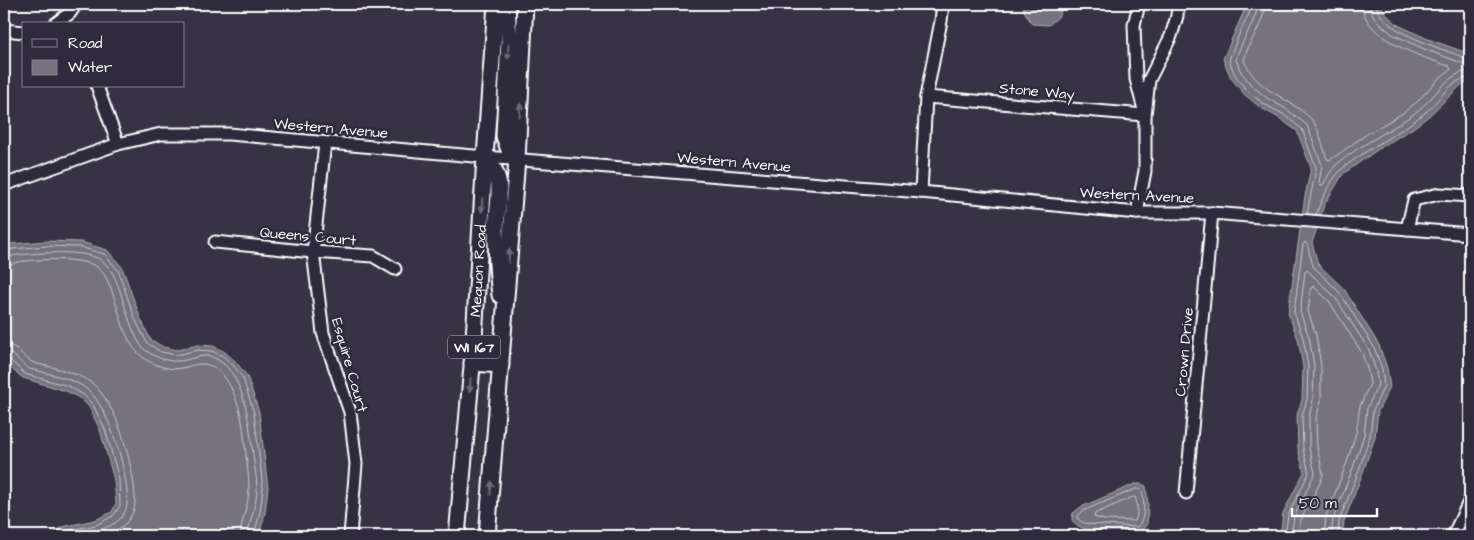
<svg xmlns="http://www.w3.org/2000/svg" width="1474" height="540" font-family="'Architects Daughter',sans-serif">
<rect width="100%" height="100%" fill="#373345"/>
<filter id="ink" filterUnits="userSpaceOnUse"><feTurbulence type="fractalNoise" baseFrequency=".02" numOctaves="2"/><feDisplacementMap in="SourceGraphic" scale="10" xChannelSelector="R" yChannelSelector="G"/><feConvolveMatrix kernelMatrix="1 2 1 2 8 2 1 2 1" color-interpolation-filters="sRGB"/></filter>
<g filter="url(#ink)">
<!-- water -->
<g fill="#76737f" stroke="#adabb2">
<polygon points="1023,4 1064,4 1059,16 1049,25 1032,24 1024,11"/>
<polygon points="1247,4 1380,4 1386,14 1398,25 1428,39 1470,54 1470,82 1464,83 1458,88 1430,115 1413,128 1377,150 1343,174 1324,205 1312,243 1318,264 1344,289 1379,345 1387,368 1390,387 1378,411 1375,437 1363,472 1344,522 1342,536 1280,536 1283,513 1304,472 1298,449 1297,415 1302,400 1303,367 1298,339 1288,313 1305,196 1311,168 1297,131 1279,118 1261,108 1244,94 1231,78 1223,59"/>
<polygon points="47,241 81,242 107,250 122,267 140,317 150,339 163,347 178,350 198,345 213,346 225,352 236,362 247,376 259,412 268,488 265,513 259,536 49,536 62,527 95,520 112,512 116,503 114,480 100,430 89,407 81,399 66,391 23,378 9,367 4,360 4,248 11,244"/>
<path d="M 1135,484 L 1140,484 L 1146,486 L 1148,505 L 1147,524 C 1145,527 1142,531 1139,532 C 1133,534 1126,531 1119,531 C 1105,530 1081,534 1072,520 L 1073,513 L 1081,507 Z"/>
</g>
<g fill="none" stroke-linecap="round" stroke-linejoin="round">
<!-- shore -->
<g stroke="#c8c7cc" stroke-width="1">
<polyline points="1251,4 1249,14 1240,32 1229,60 1235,75 1247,91 1264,104 1283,114 1302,129 1316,168 1307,214"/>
<path d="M 1258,4 C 1257,20 1240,42 1236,60 L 1241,72 L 1252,86 L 1267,98 L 1286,109 L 1307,125 L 1322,165 L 1319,183 L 1321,185 L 1323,185 C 1327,178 1331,170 1336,165 C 1362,142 1396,130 1422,107 C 1437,94 1449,72 1470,71"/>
<path d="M 1265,4 C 1265,24 1248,41 1244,60 C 1255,87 1277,93 1299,109 C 1303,112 1308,115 1311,119 C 1319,127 1323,148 1327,159 L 1330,160 L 1367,134 L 1403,113 L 1418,101 L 1438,79 L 1451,69 L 1449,66 C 1422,57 1363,39 1362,4"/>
<polyline points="1369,4 1371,11 1376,20 1392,34 1424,49 1462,63 1470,65"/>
<path d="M 1376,4 C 1379,32 1442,48 1465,58 L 1470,58"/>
<path d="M 1316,215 C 1320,202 1331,180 1340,171 C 1344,166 1350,163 1355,159 C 1378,143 1404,130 1426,112 C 1439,101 1451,78 1470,78"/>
<polyline points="4,252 13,249 47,246 80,247 104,254 118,270 135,319 147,343 161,352 177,355 198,350 212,351 223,356 233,365 243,378 254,413 263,488 260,512 254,536"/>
<path d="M 4,258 C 9,258 13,255 18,255 C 39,253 83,249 101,260 C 115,269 120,292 125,307 C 128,317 136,341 143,348 C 152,356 166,362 178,361 C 189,361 200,353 212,357 C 245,369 249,424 253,454 C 254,465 257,477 257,488 C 257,505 249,520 248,536"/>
<path d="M 4,266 C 9,266 13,263 18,262 C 35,259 83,257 97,267 C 108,275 113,294 117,307 C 121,320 127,342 137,352 C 147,363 167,371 182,368 C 188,367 194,364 200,364 C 224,362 237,398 241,416 C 244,428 244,442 246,454 C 247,465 249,477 249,488 C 249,505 241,520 240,536"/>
<path d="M 4,344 C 18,345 21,356 32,362 C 36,364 42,365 47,366 C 63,370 80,374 93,384 C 104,394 112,409 118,423 C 125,441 139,491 134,509 C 129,525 118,530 104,536"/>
<path d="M 4,352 C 15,352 19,363 28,368 C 31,370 36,370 39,371 C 56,376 76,379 89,391 C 109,408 130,478 127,504 C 127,509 123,515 121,518 C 112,529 84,534 71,536"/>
<polyline points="4,358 9,359 25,374 68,386 84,395 93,405 105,429 119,479 120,506 113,516 96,525 65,531 58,536"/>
<path d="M 1136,489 L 1139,489 L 1142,491 C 1144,502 1146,519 1137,527 L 1088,524 L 1082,522 L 1078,519 L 1078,516 L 1083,511 Z"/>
<path d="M 1133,497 L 1135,497 C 1138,504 1138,515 1135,521 L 1105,520 L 1094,517 L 1095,514 Z"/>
<polyline points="1285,536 1288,515 1309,473 1303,449 1302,416 1307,400 1308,366 1303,338 1294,312 1303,244 1305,242 1307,244 1313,266 1340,293 1374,347 1382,369 1384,386 1373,410 1370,436 1359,470 1339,521 1338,536"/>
<polyline points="1291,536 1294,517 1315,473 1309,448 1309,417 1313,400 1314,365 1309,337 1300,312 1305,272 1307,270 1335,297 1369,350 1376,371 1378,385 1367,408 1364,435 1353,468 1333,519 1331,536"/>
<polyline points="1298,536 1301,519 1321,481 1323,474 1317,447 1316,418 1321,401 1321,366 1316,335 1308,311 1311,288 1313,286 1329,301 1362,353 1368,372 1370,384 1360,406 1356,433 1346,465 1326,516 1324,536"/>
</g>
<!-- minor casing -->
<g stroke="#fff" stroke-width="15">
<g id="minor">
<polyline points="1139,4 1134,25 1136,79 1143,106"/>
<polyline points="55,24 70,13 76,4"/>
<polyline points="4,30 24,32"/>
<polyline points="97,86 118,144"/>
<polyline points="926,97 1145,115"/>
<polyline points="325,143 313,252 323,333 350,412 356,464 350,536"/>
<polyline points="4,185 118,144 161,134 229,134 485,157 921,192 1137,213 1212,213 1470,234"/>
<polyline points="921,192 926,97 941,21 943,4"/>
<polyline points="1137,213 1145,171 1145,115 1149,80 1171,36 1177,16 1178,4"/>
<polyline points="1407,229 1414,200 1439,194 1470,196"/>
<polyline points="215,242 313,252 373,256 395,269"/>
<polyline points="1186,493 1212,213"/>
<polyline points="1453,536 1470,500"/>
</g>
</g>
<!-- major casing -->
<g stroke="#fff" stroke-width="19">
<g id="major">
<polyline points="507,4 509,41 504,136 509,150 517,159"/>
<path d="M 485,157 C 507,179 497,202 496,230 C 496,252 497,273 500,295"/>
<polyline points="472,363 501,365"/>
<path id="s1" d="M 457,536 L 473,355 L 485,157 L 496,4"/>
<polyline points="487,536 517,159 525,4"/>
</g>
</g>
<!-- minor -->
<use href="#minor" stroke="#2f2a3d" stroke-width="11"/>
<!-- major -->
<use href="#major" stroke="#2f2a3d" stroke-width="15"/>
</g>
<!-- one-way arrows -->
<defs><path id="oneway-solid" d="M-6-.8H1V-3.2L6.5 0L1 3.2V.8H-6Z" transform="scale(1.25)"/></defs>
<g fill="#6d6a77">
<use href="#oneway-solid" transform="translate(508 52) rotate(93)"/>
<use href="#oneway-solid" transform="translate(520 110) rotate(-87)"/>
<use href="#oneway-solid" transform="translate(482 205) rotate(93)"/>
<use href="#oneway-solid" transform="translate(509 256) rotate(-85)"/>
<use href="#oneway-solid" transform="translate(470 385) rotate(95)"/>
<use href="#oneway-solid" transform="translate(491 488) rotate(-86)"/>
</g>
</g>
<g text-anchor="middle" stroke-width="5" stroke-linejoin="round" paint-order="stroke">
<!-- shield labels -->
<rect fill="#2f2a3d" stroke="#c1bfc5" stroke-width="1" x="448" y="335.5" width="52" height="23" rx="4"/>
<g font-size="14" font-weight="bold" fill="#fff">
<text x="474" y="352">WI 167</text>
</g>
<!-- street labels -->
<g font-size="15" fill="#fff" stroke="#2f2a3d">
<text transform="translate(1037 91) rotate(5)" y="5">Stone Way</text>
<text transform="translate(331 128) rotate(5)" y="5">Western Avenue</text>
<text transform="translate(734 162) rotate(5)" y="5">Western Avenue</text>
<text transform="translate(1137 195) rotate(3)" y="5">Western Avenue</text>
<text transform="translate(308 236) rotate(5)" y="5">Queens Court</text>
<text dy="5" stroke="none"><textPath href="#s1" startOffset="266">Mequon Road</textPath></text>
<text transform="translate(1184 352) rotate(-85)" y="5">Crown Drive</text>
<text transform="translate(350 365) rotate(74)" y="5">Esquire Court</text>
</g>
</g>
<!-- margin -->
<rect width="1474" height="540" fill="none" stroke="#2f2a3d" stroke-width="20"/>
<rect x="10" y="10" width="1454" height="520" fill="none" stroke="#fff" stroke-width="2" filter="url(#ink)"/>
<!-- legend -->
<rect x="22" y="22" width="162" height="65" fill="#2f2a3d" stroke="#827f8b"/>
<rect x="32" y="39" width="25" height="8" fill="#2f2a3d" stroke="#827f8b"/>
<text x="68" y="48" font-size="15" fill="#ffffff">Road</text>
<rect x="32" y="60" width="25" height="15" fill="#76737f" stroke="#827f8b"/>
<text x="68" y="72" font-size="15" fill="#ffffff">Water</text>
<!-- scale -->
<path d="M1292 508v8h85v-8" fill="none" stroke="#ffffff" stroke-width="2.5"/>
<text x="1299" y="508" font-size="15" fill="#ffffff" stroke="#2f2a3d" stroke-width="4" paint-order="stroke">50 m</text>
</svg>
